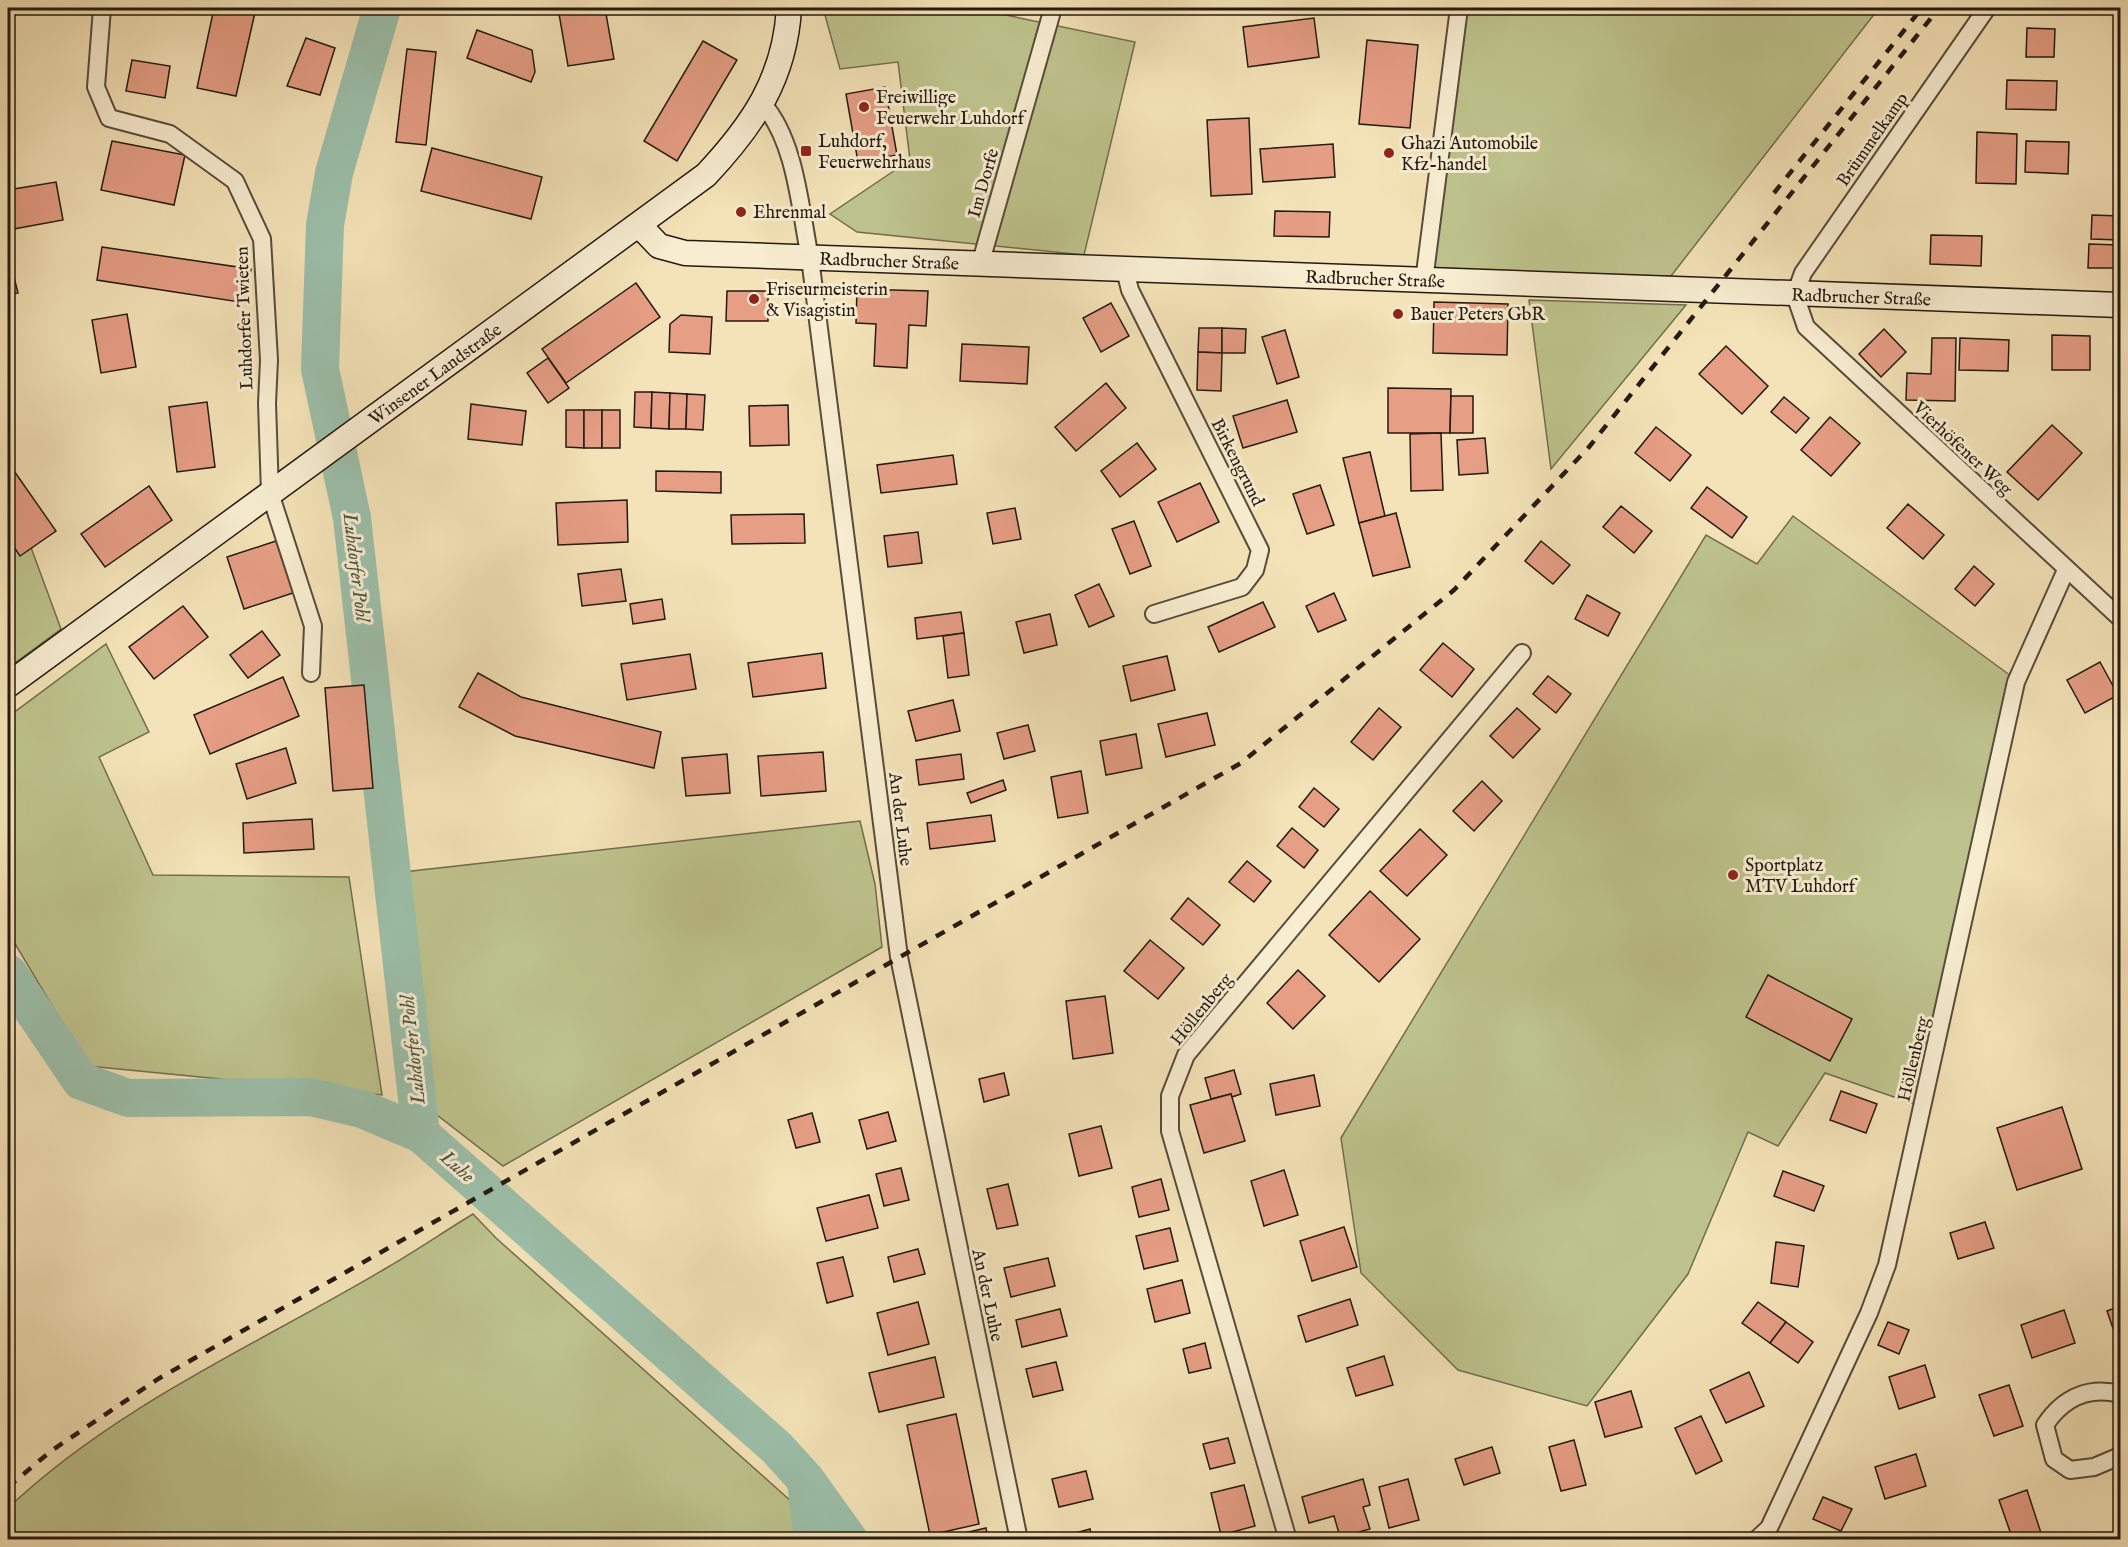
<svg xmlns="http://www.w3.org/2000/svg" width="2128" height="1547" font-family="'IM FELL English',serif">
<rect width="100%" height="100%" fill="#f4e3b8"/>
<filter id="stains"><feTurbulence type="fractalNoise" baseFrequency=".00333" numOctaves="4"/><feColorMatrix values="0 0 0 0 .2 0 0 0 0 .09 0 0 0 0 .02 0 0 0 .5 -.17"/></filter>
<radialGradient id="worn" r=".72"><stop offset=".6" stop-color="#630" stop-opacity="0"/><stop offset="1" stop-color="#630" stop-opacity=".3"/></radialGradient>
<!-- green -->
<g fill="#bec38d" stroke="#716e4f" stroke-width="1.5">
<polygon points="823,8 972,8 1135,42 1084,255 857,232 830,214 910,160 898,62 840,69"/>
<polygon points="1465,8 1879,8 1671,276 1430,273"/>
<polygon points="1529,300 1686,305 1551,469"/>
<polygon points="8,485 61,629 8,668"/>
<polygon points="1793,516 2011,676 1914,1104 1825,1073 1778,1146 1748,1132 1688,1274 1587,1406 1458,1370 1361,1273 1341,1138 1706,535 1757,564"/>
<polygon points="106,644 149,732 99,757 153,875 349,877 382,1095 88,1066 8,932 8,717"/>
<polygon points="860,821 875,884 882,947 503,1166 428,1108 394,873"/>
<path d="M 473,1214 L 496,1238 L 801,1510 L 802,1539 L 8,1539 L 8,1508 C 118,1404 259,1344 388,1267 C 417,1250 445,1231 473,1214 Z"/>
</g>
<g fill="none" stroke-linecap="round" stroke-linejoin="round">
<!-- river -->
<g stroke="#9cbfaa" stroke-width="38">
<polyline points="382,8 334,173 325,225 320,369 352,518 421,1134"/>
<polyline points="8,973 81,1081 128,1098 311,1097 362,1109 421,1134 777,1448 806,1480 849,1540"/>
<polyline points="806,1482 813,1540"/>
</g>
</g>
<!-- building -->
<g fill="#e69e85" stroke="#241a11" stroke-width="1.5">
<polygon points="214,8 256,8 236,96 197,88"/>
<polygon points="558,8 605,8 614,59 568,66"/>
<polygon points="1314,18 1319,57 1248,67 1243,27"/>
<polygon points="2027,28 2055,29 2054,57 2026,57"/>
<polygon points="477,30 532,50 535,72 531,82 467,58"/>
<polygon points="306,38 335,48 320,95 287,86"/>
<polygon points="1367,40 1418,45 1410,128 1359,124"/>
<polygon points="703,41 737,60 677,161 644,141"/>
<polygon points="407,49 436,52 426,145 396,142"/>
<polygon points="132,60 170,66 165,98 126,91"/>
<polygon points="2007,80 2057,81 2056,110 2006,109"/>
<polygon points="885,87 897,155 858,162 846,94"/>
<polygon points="1249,118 1252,194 1211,196 1207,120"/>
<polygon points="1977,132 2017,134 2016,184 1976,183"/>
<polygon points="112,141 185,155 174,205 101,190"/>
<polygon points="2026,141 2069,142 2068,174 2025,172"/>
<polygon points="1333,144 1335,177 1263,182 1260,149"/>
<polygon points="432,148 542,177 531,219 421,191"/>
<polygon points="56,182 63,220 8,230 8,190"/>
<polygon points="1275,211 1330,212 1329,237 1274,236"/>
<polygon points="2092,215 2120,216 2119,240 2091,239"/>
<polygon points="1931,235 1982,236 1981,266 1930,264"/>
<polygon points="2089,244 2118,245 2118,268 2088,268"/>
<polygon points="102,247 251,269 246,303 97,280"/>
<polygon points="8,253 18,293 8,295"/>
<polygon points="636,283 660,317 566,383 542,349"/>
<polygon points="857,289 928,291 926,326 909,325 907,368 874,366 876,324 856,323"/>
<polygon points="727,291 768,291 768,321 726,321"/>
<polygon points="1434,302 1508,304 1507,355 1433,353"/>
<polygon points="1111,303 1129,336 1101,352 1083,318"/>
<polygon points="127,314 136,367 101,373 92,320"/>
<polygon points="681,315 712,317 710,354 669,352 670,324"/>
<polygon points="1199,328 1222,328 1222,353 1198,352"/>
<polygon points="1222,328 1246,329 1245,353 1222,353"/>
<polygon points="1884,329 1906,352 1881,377 1859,354"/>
<polygon points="1285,330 1299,377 1277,384 1262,337"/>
<polygon points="2052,335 2090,336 2090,370 2052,370"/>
<polygon points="1932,338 1956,338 1955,401 1906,400 1907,373 1931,374"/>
<polygon points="1960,338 2009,340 2008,371 1959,370"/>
<polygon points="962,344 1029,347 1027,384 960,381"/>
<polygon points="1726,346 1768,386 1742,414 1699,374"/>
<polygon points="1198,352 1222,353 1221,391 1197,390"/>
<polygon points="548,358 569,388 548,403 527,373"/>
<polygon points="1106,383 1126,408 1076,451 1055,427"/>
<polygon points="1388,388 1451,389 1450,433 1388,433"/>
<polygon points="635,392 652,392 651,428 634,427"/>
<polygon points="652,392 670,393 669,429 651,428"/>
<polygon points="670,393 687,394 686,429 669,429"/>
<polygon points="687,394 705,395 703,430 686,429"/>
<polygon points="1451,396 1473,396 1473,433 1450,433"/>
<polygon points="1784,397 1809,418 1796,433 1771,412"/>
<polygon points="1287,400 1297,432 1243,448 1233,416"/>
<polygon points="207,402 215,467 177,472 169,407"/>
<polygon points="471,404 526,411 522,445 468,439"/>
<polygon points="788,405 789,445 750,446 749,406"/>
<polygon points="566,410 584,410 584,448 566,447"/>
<rect x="584" y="410" width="18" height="38"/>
<rect x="602" y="410" width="18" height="38"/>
<polygon points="1830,417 1860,443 1831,476 1801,450"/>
<polygon points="2052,425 2082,453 2038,500 2007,472"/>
<polygon points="1656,427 1691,455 1670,481 1635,453"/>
<polygon points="1441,433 1443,490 1411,491 1410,434"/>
<polygon points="1485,438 1488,473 1459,475 1457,440"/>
<polygon points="1137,443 1156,469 1120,497 1101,471"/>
<polygon points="1370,452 1385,516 1359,523 1343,458"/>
<polygon points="953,455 957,484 881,493 877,465"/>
<polygon points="12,468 56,531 20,556 8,538 8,471"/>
<polygon points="656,471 721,472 721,493 656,491"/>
<polygon points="1200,483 1219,522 1177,542 1158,502"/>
<polygon points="1320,485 1334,525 1307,534 1293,494"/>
<polygon points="149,486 172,520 105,567 81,534"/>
<polygon points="1707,487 1747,517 1732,538 1691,508"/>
<polygon points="627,500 628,542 558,545 556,503"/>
<polygon points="1908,504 1944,535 1923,559 1887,528"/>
<polygon points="1621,506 1652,531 1634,553 1603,527"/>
<polygon points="1015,508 1021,539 993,544 987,513"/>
<polygon points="1396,513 1410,567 1373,576 1359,523"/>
<polygon points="804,514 805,543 732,544 731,515"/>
<polygon points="1134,521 1151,566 1130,574 1112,529"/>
<polygon points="918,532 922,563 888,567 884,536"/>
<polygon points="276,541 293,593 244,609 227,557"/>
<polygon points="1541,541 1570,565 1553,584 1525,561"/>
<polygon points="1974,566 1994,584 1975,606 1955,589"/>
<polygon points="621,569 626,601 582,606 578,574"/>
<polygon points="1099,584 1114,616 1089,627 1075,595"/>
<polygon points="1334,593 1346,620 1318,632 1306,606"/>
<polygon points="1587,595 1620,613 1608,636 1575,619"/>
<polygon points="662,599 665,619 633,624 630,604"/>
<polygon points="1263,602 1275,627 1219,652 1208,627"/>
<polygon points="183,606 208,637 154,679 129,647"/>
<polygon points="961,612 964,633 917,639 915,618"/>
<polygon points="1050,614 1057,645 1024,653 1016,622"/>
<polygon points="262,631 280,655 248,678 230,655"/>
<polygon points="964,633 969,675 948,678 943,636"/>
<polygon points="1443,643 1474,669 1452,697 1420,670"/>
<polygon points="822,653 826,688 753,697 748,663"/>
<polygon points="690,654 696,689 627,700 621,664"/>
<polygon points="1167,656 1175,690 1131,701 1123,666"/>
<polygon points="2100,662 2118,695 2085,713 2067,680"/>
<polygon points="478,673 521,697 661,732 654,768 515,736 459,707"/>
<polygon points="1548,676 1571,694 1556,713 1533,694"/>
<polygon points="283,677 299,716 210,754 194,715"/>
<polygon points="364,685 373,788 333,791 325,688"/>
<polygon points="953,700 960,731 916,741 908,711"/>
<polygon points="1379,708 1401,727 1373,760 1351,742"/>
<polygon points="1517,708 1540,729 1513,758 1490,736"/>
<polygon points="1207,713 1215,745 1166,757 1158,724"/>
<polygon points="1028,725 1035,751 1004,759 997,733"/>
<polygon points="1136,734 1142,768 1106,775 1100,741"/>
<polygon points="286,748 296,783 247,799 236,764"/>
<polygon points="823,752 826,791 761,796 758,756"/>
<polygon points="727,754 730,793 686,796 682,758"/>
<polygon points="961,754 964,779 919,785 916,760"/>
<polygon points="1081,771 1088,813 1058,818 1051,777"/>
<polygon points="1003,780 1006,790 971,803 967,793"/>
<polygon points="1482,781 1502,801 1474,831 1453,811"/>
<polygon points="1314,788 1339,809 1324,827 1299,807"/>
<polygon points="991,815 995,841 930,849 927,823"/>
<polygon points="312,819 314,849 244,853 243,823"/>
<polygon points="1292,828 1318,850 1304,868 1277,846"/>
<polygon points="1420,829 1447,855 1407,896 1380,871"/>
<polygon points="1247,861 1271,881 1254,902 1229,882"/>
<polygon points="1370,891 1420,939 1379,982 1329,935"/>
<polygon points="1188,898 1220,925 1203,945 1171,919"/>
<polygon points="1150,940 1184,968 1158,999 1124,971"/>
<polygon points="1298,970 1325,996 1293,1029 1267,1003"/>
<polygon points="1768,975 1852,1019 1830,1061 1746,1017"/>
<polygon points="1105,996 1113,1053 1073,1059 1066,1001"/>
<polygon points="1234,1070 1241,1094 1232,1097 1231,1094 1211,1099 1205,1078"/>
<polygon points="1004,1073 1009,1095 984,1102 979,1079"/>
<polygon points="1314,1075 1320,1106 1276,1115 1270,1084"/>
<polygon points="1841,1091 1877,1104 1866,1133 1830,1120"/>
<polygon points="1231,1094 1245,1141 1204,1153 1190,1105"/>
<polygon points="2062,1107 2082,1169 2017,1190 1997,1128"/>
<polygon points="888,1112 896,1141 867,1149 859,1120"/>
<polygon points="812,1113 820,1142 796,1148 788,1120"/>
<polygon points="1101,1126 1112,1168 1079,1176 1069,1134"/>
<polygon points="901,1168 909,1200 884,1206 876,1174"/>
<polygon points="1284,1170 1298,1215 1264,1226 1251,1181"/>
<polygon points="1783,1171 1824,1186 1814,1211 1774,1196"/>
<polygon points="1161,1179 1169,1210 1139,1217 1132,1187"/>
<polygon points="1008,1184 1018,1225 997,1229 987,1189"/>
<polygon points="869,1195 878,1228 826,1241 817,1208"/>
<polygon points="1985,1222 1994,1248 1958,1259 1950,1233"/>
<polygon points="1344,1227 1357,1267 1312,1281 1300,1241"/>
<polygon points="1170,1228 1178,1261 1144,1269 1136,1236"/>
<polygon points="1776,1242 1804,1246 1798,1287 1771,1283"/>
<polygon points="918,1249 925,1274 894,1282 888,1257"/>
<polygon points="843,1257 853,1296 827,1303 817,1263"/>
<polygon points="1048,1258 1055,1286 1011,1297 1004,1268"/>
<polygon points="1182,1280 1190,1313 1155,1322 1147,1289"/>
<polygon points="1350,1299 1358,1325 1306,1342 1298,1316"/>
<polygon points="918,1302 929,1344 888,1355 877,1313"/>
<polygon points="1758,1302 1786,1322 1770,1343 1742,1323"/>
<polygon points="2120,1306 2120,1342 2118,1343 2107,1311"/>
<polygon points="1060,1309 1067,1336 1022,1347 1016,1320"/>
<polygon points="2064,1310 2075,1343 2032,1358 2021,1325"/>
<polygon points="1786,1322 1813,1342 1798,1363 1770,1343"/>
<polygon points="1888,1322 1909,1330 1899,1354 1878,1345"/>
<polygon points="1205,1343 1211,1368 1189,1373 1183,1349"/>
<polygon points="1384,1356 1393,1385 1356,1396 1347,1368"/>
<polygon points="935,1357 944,1397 879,1412 869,1373"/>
<polygon points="1056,1362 1063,1390 1033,1397 1026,1369"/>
<polygon points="1925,1365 1935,1397 1899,1409 1889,1377"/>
<polygon points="1749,1372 1764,1406 1726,1423 1710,1390"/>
<polygon points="2009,1385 2023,1426 1994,1436 1979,1395"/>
<polygon points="1631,1391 1642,1427 1605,1437 1595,1402"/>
<polygon points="956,1414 979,1524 930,1535 907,1425"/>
<polygon points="1701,1416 1722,1461 1696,1474 1675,1428"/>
<polygon points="1228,1438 1235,1463 1210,1469 1203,1444"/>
<polygon points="1574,1440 1586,1485 1561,1491 1549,1447"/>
<polygon points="1492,1447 1500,1473 1464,1485 1455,1459"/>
<polygon points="1916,1454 1926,1486 1885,1499 1875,1467"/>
<polygon points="1086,1471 1093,1499 1059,1507 1052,1479"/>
<polygon points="1363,1479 1370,1505 1363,1507 1370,1529 1340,1537 1334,1516 1309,1523 1302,1497"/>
<polygon points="1408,1479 1419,1520 1389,1528 1379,1487"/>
<polygon points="1244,1485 1255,1526 1221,1535 1211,1493"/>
<polygon points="2027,1490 2041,1533 2013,1540 1999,1500"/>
<polygon points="1823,1497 1852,1509 1841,1531 1813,1519"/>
<polygon points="986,1528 988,1540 951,1540 951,1536"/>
<polygon points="1090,1529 1092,1540 1065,1540 1064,1536"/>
</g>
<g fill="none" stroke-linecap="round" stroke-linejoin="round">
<!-- street casing -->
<g stroke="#584c3b" stroke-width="20">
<g id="street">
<polyline points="102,8 96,87 109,118 170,134 235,181 262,239 269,360 267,403 270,493 313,626 311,673"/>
<polyline points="1987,8 1803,273 1795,295 1806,327 2120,618"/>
<path d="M 763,104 C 796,142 800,209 810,258 L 899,957 L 1019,1540"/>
<polyline points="980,265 1053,8"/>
<polyline points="1125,270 1130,290 1260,550 1255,570 1242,587 1154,614"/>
<polyline points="1424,281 1459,8"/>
<path d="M 2120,1394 C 2088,1386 2063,1398 2045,1425 L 2054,1459 L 2070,1470 L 2094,1467 L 2120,1456"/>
<polyline points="1288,1540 1170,1131 1170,1096 1186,1055 1522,653"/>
<polyline points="1756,1540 1769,1528 1869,1313 1887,1265 2016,682 2066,570"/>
</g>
</g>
<!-- secondary casing -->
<g stroke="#241a11" stroke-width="27">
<g id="secondary">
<polyline points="640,226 659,246 685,253 2120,305"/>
<path d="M 8,685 L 706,175 C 753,125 785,78 789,8"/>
</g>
</g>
<!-- street -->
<use href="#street" stroke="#f8edd1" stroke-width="16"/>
<!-- secondary -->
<use href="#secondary" stroke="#f8edd1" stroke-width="24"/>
<!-- rail -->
<g stroke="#241a11" stroke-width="4.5" stroke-dasharray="10 10" stroke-linecap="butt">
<polyline points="1774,193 1922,8"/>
<polyline points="8,1487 51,1451 158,1379 1241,763 1454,590 1589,447 1939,8"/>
</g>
</g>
<!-- markers -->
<g fill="#8f2418" stroke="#f8edd1" stroke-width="2">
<circle cx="864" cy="107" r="6"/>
<rect x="800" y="145" width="12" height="12" rx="3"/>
<circle cx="1389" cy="153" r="6"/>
<circle cx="741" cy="212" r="6"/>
<circle cx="754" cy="299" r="6"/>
<circle cx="1398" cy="314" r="6"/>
<circle cx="1733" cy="875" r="6"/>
</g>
<g text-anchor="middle" stroke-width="6" stroke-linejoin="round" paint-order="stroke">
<!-- poi labels -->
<g font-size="18" fill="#241a11" stroke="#f8edd1" text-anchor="start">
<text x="876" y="103">Freiwillige<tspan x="876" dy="21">Feuerwehr Luhdorf</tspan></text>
<text x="818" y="147">Luhdorf,<tspan x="818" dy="21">Feuerwehrhaus</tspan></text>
<text x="1401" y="149">Ghazi Automobile<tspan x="1401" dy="21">Kfz-handel</tspan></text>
<text x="753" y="218">Ehrenmal</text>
<text x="766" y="295">Friseurmeisterin<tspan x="766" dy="21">&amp; Visagistin</tspan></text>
<text x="1410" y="320">Bauer Peters GbR</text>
<text x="1745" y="871">Sportplatz<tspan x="1745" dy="21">MTV Luhdorf</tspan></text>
</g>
<!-- street labels -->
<g font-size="18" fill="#241a11" stroke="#f8edd1">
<text transform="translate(1872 139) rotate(-55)" y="6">Brümmelkamp</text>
<text transform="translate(983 183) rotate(-74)" y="6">Im Dorfe</text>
<text transform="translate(889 261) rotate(2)" y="6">Radbrucher Straße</text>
<text transform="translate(1375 279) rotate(2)" y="6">Radbrucher Straße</text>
<text transform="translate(1861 297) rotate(2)" y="6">Radbrucher Straße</text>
<text transform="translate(244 318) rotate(-92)" y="6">Luhdorfer Twieten</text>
<text transform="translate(435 374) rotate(-36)" y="6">Winsener Landstraße</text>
<text transform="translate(1963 448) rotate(43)" y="6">Vierhöfener Weg</text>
<text transform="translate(1238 462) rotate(63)" y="6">Birkengrund</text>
<text transform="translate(901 819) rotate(83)" y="6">An der Luhe</text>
<text transform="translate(1201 1009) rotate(-51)" y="6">Höllenberg</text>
<text transform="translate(1913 1059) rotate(-77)" y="6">Höllenberg</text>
<text transform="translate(988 1295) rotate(78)" y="6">An der Luhe</text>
</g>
<!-- water labels -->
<g font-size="20" font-style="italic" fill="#4e5447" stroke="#f8edd1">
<text transform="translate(357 567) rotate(83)" y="7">Luhdorfer Pohl</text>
<text transform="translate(412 1050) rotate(-96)" y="7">Luhdorfer Pohl</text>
<text transform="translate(458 1166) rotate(41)" y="7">Luhe</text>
</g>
</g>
<!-- margin -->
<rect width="2128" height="1547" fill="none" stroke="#f4e3b8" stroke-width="30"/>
<rect x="9" y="9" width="2110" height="1529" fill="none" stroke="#241a11" stroke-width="3"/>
<rect x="15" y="15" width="2098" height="1517" fill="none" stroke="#241a11" stroke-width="1.5"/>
<rect width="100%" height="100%" filter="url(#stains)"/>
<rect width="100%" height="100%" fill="url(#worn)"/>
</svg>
